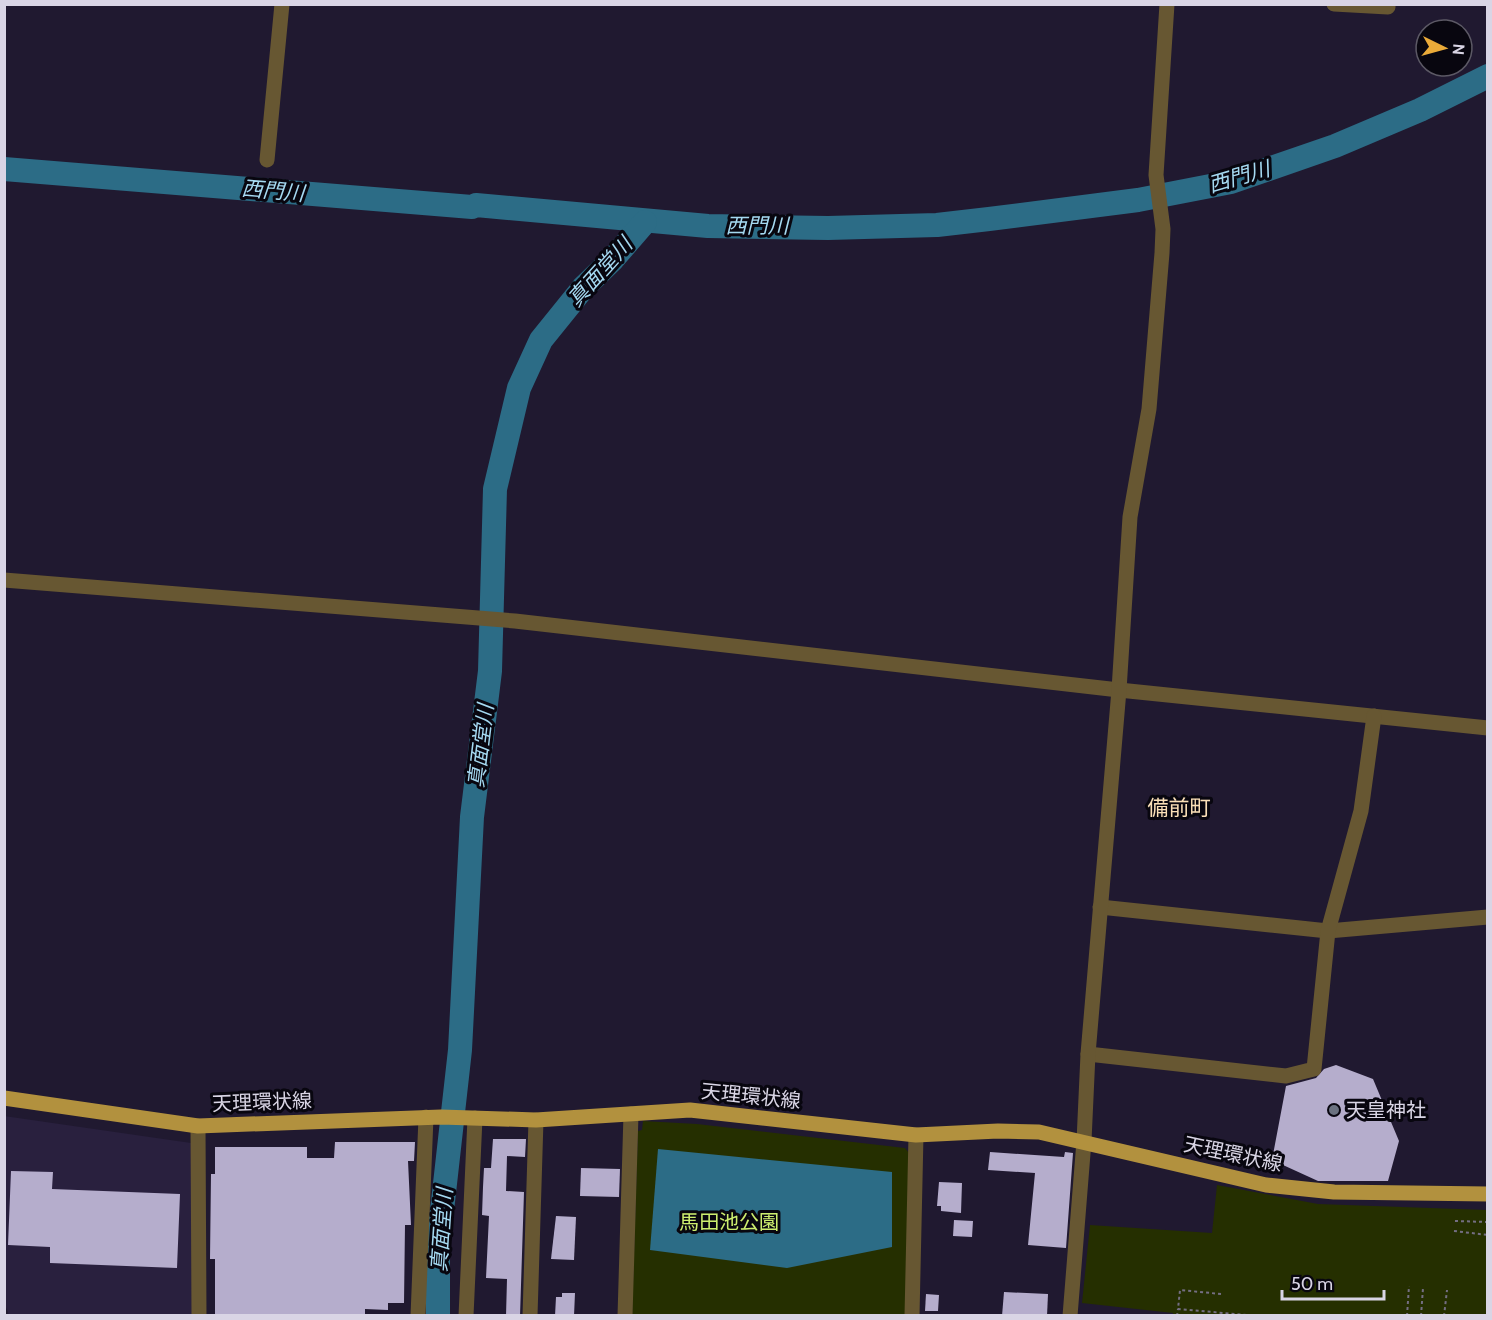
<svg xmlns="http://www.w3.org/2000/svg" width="1492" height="1320" font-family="Cabin,'Noto Sans JP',sans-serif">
<rect width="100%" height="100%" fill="#201930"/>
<!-- built -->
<polygon fill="#29203e" points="4,1116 191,1143 192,1315 9,1315 4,1302"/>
<!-- green -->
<g fill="#252f00">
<polygon points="643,1121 697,1124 905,1148 910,1154 906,1315 632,1316 638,1131 642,1130"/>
<polygon points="1217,1185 1318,1204 1487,1210 1487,1315 1173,1316 1173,1313 1082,1303 1090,1225 1212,1233"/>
</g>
<!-- water -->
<polygon fill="#2c6c86" points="658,1149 892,1172 892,1247 787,1268 650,1250"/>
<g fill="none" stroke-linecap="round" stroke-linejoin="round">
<!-- river -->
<g stroke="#2c6c86" stroke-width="24">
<polyline points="4,169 472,207 476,205 708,226 828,228 937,225 989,219 1138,200 1231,182 1335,146 1420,110 1488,76"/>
<polyline points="438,1316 438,1246 460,1050 472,817 490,671 495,489 519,388 541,340 583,288 613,259 645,222"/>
</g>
</g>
<!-- building -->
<g fill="#b5adcc">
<polygon points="1336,1065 1373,1079 1399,1141 1388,1181 1318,1181 1272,1160 1286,1086 1316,1078 1324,1069"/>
<polygon points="493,1139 526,1139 525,1157 507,1156 506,1191 524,1192 520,1316 506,1316 507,1279 486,1278 489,1216 482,1215 483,1187 484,1168 491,1168"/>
<polygon points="335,1142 415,1142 414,1161 408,1161 411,1225 405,1225 404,1303 388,1303 388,1310 365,1309 365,1316 215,1316 215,1259 210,1259 211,1174 215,1174 215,1147 307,1147 307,1158 334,1158"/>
<polygon points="990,1152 1064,1157 1065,1152 1073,1153 1066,1248 1028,1245 1035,1173 988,1170"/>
<polygon points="581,1168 620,1169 619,1197 580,1196"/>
<polygon points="11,1171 53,1172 52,1189 180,1194 177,1268 50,1263 50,1247 8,1245"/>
<polygon points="939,1182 962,1183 961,1213 941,1211 941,1206 937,1206"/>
<polygon points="556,1216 576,1217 574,1260 551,1259"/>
<polygon points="954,1220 973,1221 972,1237 953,1236"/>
<polygon points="1004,1292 1048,1294 1047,1316 1002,1316"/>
<polygon points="562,1293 575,1293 574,1316 555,1316 556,1297 562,1297"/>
<polygon points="926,1294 939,1295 938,1311 925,1311"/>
</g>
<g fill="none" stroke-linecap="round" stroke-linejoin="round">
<!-- path -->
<g stroke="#746e82" stroke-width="2" stroke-dasharray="3 3" stroke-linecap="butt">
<polyline points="1455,1221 1488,1222"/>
<polyline points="1454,1231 1488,1235"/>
<polyline points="1221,1294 1180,1290 1178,1309 1258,1316"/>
<polyline points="1177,1316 1178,1309"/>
<polyline points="1407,1316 1409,1286"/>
<polyline points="1421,1316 1423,1288"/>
<polyline points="1444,1316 1447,1290"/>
</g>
<!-- minor -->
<g stroke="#675732" stroke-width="15">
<polyline points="1334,4 1388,7 1388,4"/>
<polyline points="267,160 282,4"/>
<polyline points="4,580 515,621 1119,690 1488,728"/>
<polyline points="1100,907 1328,931 1488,917"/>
<polyline points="1088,1054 1286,1076 1314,1069 1328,931 1361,811 1374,716"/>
<polyline points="198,1126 199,1316"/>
<polyline points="418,1316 426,1117"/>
<polyline points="466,1316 475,1118"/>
<polyline points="530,1316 536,1120"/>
<polyline points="625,1316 631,1114"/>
<polyline points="912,1316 916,1135"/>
<polyline points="1070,1316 1084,1141 1088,1054 1119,690 1130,517 1149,409 1162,253 1163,229 1156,175 1167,4"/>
</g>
<!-- major -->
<polyline stroke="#b2913e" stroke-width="15" points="4,1098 198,1126 441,1117 536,1120 690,1110 916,1135 998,1131 1039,1132 1266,1185 1334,1192 1488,1194"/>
</g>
<!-- markers -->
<circle fill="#6b7280" stroke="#08060f" stroke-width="2" cx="1334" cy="1110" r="6"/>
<g text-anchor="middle" stroke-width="6" stroke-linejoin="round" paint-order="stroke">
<!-- street labels -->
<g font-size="20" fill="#d9d5e5" stroke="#08060f">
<text transform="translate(751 1096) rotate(6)" y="7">天理環状線</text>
<text transform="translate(262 1102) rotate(-2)" y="7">天理環状線</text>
<text transform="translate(1233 1154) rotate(12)" y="7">天理環状線</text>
</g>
<!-- poi labels -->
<g font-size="20" fill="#d9d5e5" stroke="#08060f" text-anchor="start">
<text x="1346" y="1117">天皇神社</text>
</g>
<!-- park labels -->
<g font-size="20" fill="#cdee6f" stroke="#08060f">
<text x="729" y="1229">馬田池公園</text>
</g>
<!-- water labels -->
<g font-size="21" font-style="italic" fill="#a5d9f1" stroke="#08060f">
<text transform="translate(1239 177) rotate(-16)" y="7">西門川</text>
<text transform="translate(273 191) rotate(5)" y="7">西門川</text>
<text x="757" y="233">西門川</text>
<text transform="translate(600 272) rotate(-48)" y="7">真面堂川</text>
<text transform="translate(481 746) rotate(-83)" y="7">真面堂川</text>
<text transform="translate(442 1230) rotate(-86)" y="7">真面堂川</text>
</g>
<!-- neighbourhood labels -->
<g font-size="21" fill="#fbe0b8" stroke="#08060f">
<text x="1179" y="815">備前町</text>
</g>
</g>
<!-- border -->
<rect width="1492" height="1320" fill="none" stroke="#d9d5e5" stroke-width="12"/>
<!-- north arrow -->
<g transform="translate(1444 48) rotate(95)"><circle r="28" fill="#08060f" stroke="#5c5965" stroke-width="1.5"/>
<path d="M0-4.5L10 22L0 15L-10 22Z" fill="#eaaa39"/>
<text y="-9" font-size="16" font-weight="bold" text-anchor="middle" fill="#d9d5e5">N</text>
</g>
<!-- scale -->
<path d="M1282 1290v9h102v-9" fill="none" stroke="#d9d5e5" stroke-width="3"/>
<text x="1291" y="1290" font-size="18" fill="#d9d5e5" stroke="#08060f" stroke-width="4.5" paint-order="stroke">50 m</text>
</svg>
